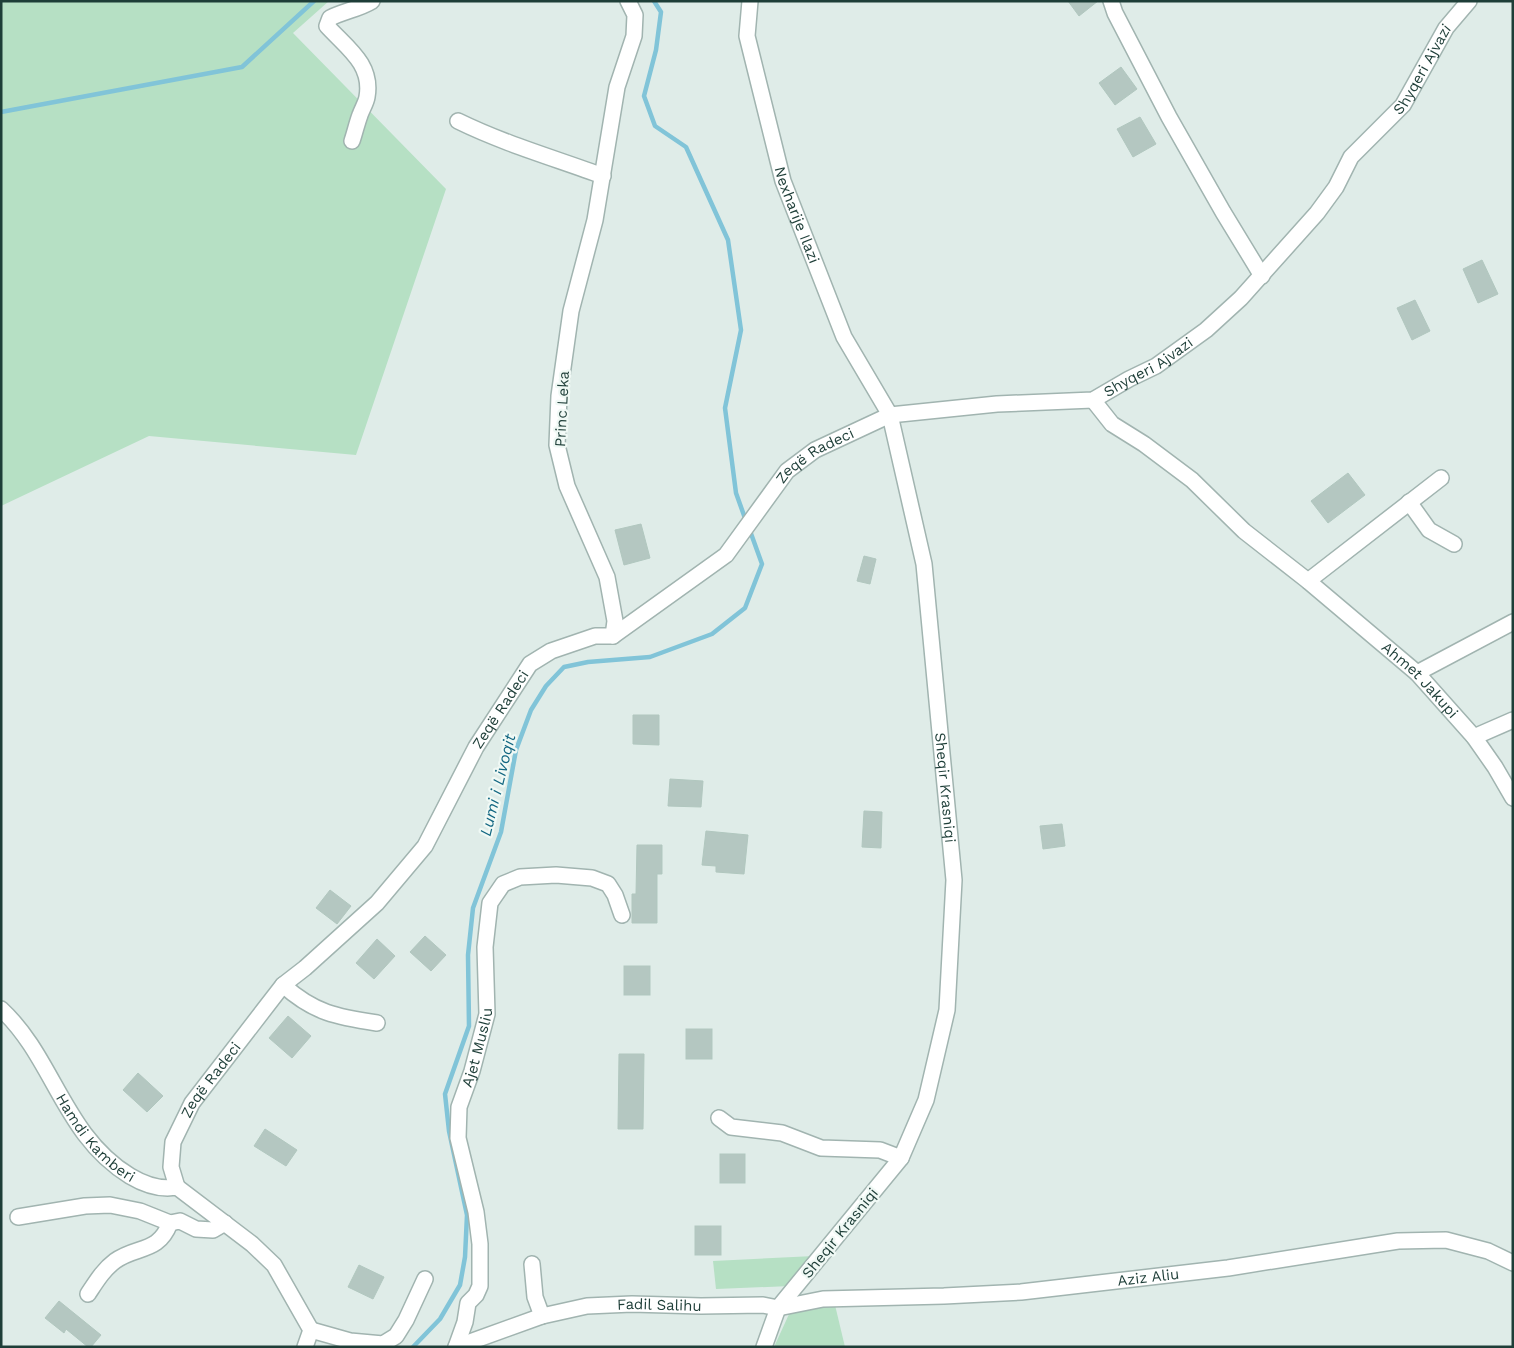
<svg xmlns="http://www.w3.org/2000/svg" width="1514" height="1348" font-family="'Work Sans',sans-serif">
<rect width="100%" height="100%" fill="#dfece8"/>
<!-- green -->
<g fill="#b6e0c4">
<polygon points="1,1 329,1 293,33 446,189 356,455 149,436 1,506"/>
<polygon points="814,1256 790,1286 716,1289 713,1261"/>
<polygon points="835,1305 845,1347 774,1347 790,1312"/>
</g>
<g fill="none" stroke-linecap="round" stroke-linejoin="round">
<!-- stream -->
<g stroke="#81c4d8" stroke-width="4.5">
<polyline points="654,1 661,12 656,50 644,96 655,126 686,147 728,240 741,330 725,408 736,493 746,521"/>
<polyline points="1,112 242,67 314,1"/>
<polyline points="413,1347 440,1319 460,1285 465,1257 467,1215 449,1131 445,1094 469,1026 468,955 473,908 501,832 516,750 531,710 546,686 564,667 588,662 650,657 712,634 745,608 762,564 749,528"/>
</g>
</g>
<!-- building -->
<g fill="#b4c7c1" stroke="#b1c7bf">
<polygon points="1068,1 1098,1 1079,16"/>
<polygon points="1121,67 1137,89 1115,105 1099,83"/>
<polygon points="1140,117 1156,144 1133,157 1117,129"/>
<polygon points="1482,260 1498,294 1478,303 1463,269"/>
<polygon points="1415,300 1430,331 1412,340 1397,308"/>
<polygon points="1348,473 1365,495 1328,523 1311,501"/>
<polygon points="641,524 650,558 624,565 615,530"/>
<polygon points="864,556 876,559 870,584 857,581"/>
<polygon points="633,715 659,715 659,745 633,744"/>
<polygon points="670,779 703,781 701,807 668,806"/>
<polygon points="864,811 882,812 881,848 862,847"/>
<polygon points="1062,824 1065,846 1043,849 1040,826"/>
<polygon points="706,831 748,835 744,874 716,872 716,866 702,865"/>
<polygon points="637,845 662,845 662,874 657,874 657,923 632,923 632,894 636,894"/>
<polygon points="330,890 351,906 337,924 316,908"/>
<polygon points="425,936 446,955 431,971 410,952"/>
<polygon points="377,939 395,956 374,979 356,963"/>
<rect x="624" y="966" width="26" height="29"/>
<polygon points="288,1016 311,1036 292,1058 269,1038"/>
<rect x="686" y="1029" width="26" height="30"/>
<polygon points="619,1054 644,1054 643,1129 618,1129"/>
<polygon points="138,1073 163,1096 147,1112 123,1090"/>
<polygon points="265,1129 297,1150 286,1166 254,1146"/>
<rect x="720" y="1154" width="25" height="29"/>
<rect x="695" y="1226" width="26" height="29"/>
<polygon points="359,1265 384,1277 373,1299 348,1287"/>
<polygon points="59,1301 101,1335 91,1347 88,1347 66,1329 64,1333 45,1318"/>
</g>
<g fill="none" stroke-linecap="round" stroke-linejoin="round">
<!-- minor casing -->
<g stroke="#a1b4b0" stroke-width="18">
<g id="minor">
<polyline points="1111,1 1115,13 1169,117 1223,212 1262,276"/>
<path d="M 458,121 C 505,144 554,158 603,176"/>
<path d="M 352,141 C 355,132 357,123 360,115 C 362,109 366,103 367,97 C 373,64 346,47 327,26 L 330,18 C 344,11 359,9 372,1"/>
<path id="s1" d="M 1093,400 L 1112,424 L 1144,444 L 1192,480 L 1244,531 L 1308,581 L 1417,673 L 1474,737 L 1495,767 L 1513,798"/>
<polyline points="1409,502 1429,530 1454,544"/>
<polyline points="1308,581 1441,478"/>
<polyline points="613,636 615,621 607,577 567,486 557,445 559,396 571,311 595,220 617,87 634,36 635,15 628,1"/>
<polyline points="1417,673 1513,622"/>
<polyline points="1474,737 1513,720"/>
<path d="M 283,985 C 314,1013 337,1017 377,1023"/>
<path id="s2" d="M 1,1009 C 54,1058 63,1135 130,1176 C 145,1185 161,1190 177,1187 L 252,1244 L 274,1265 L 311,1330 L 305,1347"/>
<polyline points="719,1118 731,1127 782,1133 821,1148 880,1150 901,1158"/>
<path id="s3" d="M 177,1187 L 171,1167 L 173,1142 L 192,1103 L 283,985 L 305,968 L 377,903 L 425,846 L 476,747 L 530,664 L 551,651 L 595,636 L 613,636 L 726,555 L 787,471 L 815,450 L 890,415"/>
<polyline points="18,1217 85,1206 110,1205 140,1211 170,1223 180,1221 196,1229 213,1230 225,1223"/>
<polyline points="532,1264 535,1297 542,1316"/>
<path d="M 88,1294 C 96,1282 103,1270 115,1261 C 137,1245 158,1254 170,1223"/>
<polyline points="311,1330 350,1341 383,1344 396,1336 406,1320 425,1279"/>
<path id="s4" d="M 456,1347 L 542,1316 L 587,1306 L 632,1304 L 701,1306 L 763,1305 L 778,1308 L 823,1299 L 944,1296 L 1021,1292 L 1228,1268 L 1398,1241 L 1446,1240 L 1488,1251 L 1513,1263"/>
<path id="s5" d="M 456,1347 L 465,1322 L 468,1303 L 476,1295 L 480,1286 L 480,1244 L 476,1212 L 458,1138 L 459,1107 L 472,1071 L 487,1014 L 485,947 L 490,903 L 503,884 L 520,877 L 556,875 L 592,878 L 608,884 L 615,895 L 622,915"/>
</g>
</g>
<!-- tertiary casing -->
<g stroke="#a1b4b0" stroke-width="18">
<g id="tertiary">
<path id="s6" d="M 750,1 L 747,36 L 783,181 L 844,337 L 890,415 L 924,564 L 954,880 L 947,1010 L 926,1100 L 901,1158 L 778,1308 L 764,1347"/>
<path id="s7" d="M 890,415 L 997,404 L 1093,400 L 1129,379 L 1156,366 L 1206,330 L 1241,298 L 1317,213 L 1336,187 L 1351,157 L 1403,105 L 1446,28 L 1469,1"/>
</g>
</g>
<!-- minor -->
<use href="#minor" stroke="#fff" stroke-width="15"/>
<!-- tertiary -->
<use href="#tertiary" stroke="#fff" stroke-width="15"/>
</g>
<g text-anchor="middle" stroke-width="4.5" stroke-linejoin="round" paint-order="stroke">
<!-- street labels -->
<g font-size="15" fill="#1e3e38" stroke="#f0f9f5">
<text dy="5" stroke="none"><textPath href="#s7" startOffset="678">Shyqeri Ajvazi</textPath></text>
<text dy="5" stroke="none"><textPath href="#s6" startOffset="221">Nexharije Ilazi</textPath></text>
<text dy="5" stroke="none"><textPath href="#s7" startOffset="268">Shyqeri Ajvazi</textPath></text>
<text transform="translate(562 409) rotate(-87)" y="5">Princ Leka</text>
<text dy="5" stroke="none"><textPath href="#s3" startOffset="1012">Zeqë Radeci</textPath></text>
<text dy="5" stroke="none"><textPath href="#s1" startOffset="432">Ahmet Jakupi</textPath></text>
<text dy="5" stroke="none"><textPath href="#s3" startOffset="594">Zeqë Radeci</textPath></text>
<text dy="5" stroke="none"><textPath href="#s6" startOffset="820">Sheqir Krasniqi</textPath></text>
<text dy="5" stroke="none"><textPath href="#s5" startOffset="311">Ajet Musliu</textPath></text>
<text dy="5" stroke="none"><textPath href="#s3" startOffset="119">Zeqë Radeci</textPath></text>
<text dy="5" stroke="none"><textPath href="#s2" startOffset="161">Hamdi Kamberi</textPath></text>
<text transform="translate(840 1233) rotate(-51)" y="5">Sheqir Krasniqi</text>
<text dy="5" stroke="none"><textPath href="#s4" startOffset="701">Aziz Aliu</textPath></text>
<text dy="5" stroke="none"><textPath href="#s4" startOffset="210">Fadil Salihu</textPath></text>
</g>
<!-- water labels -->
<g font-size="16" font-style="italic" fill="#126681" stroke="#f0f9f5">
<text transform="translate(497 785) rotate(-76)" y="6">Lumi i Livoqit</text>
</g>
</g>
<!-- border -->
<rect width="1514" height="1348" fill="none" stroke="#1e3e38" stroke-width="5"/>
</svg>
